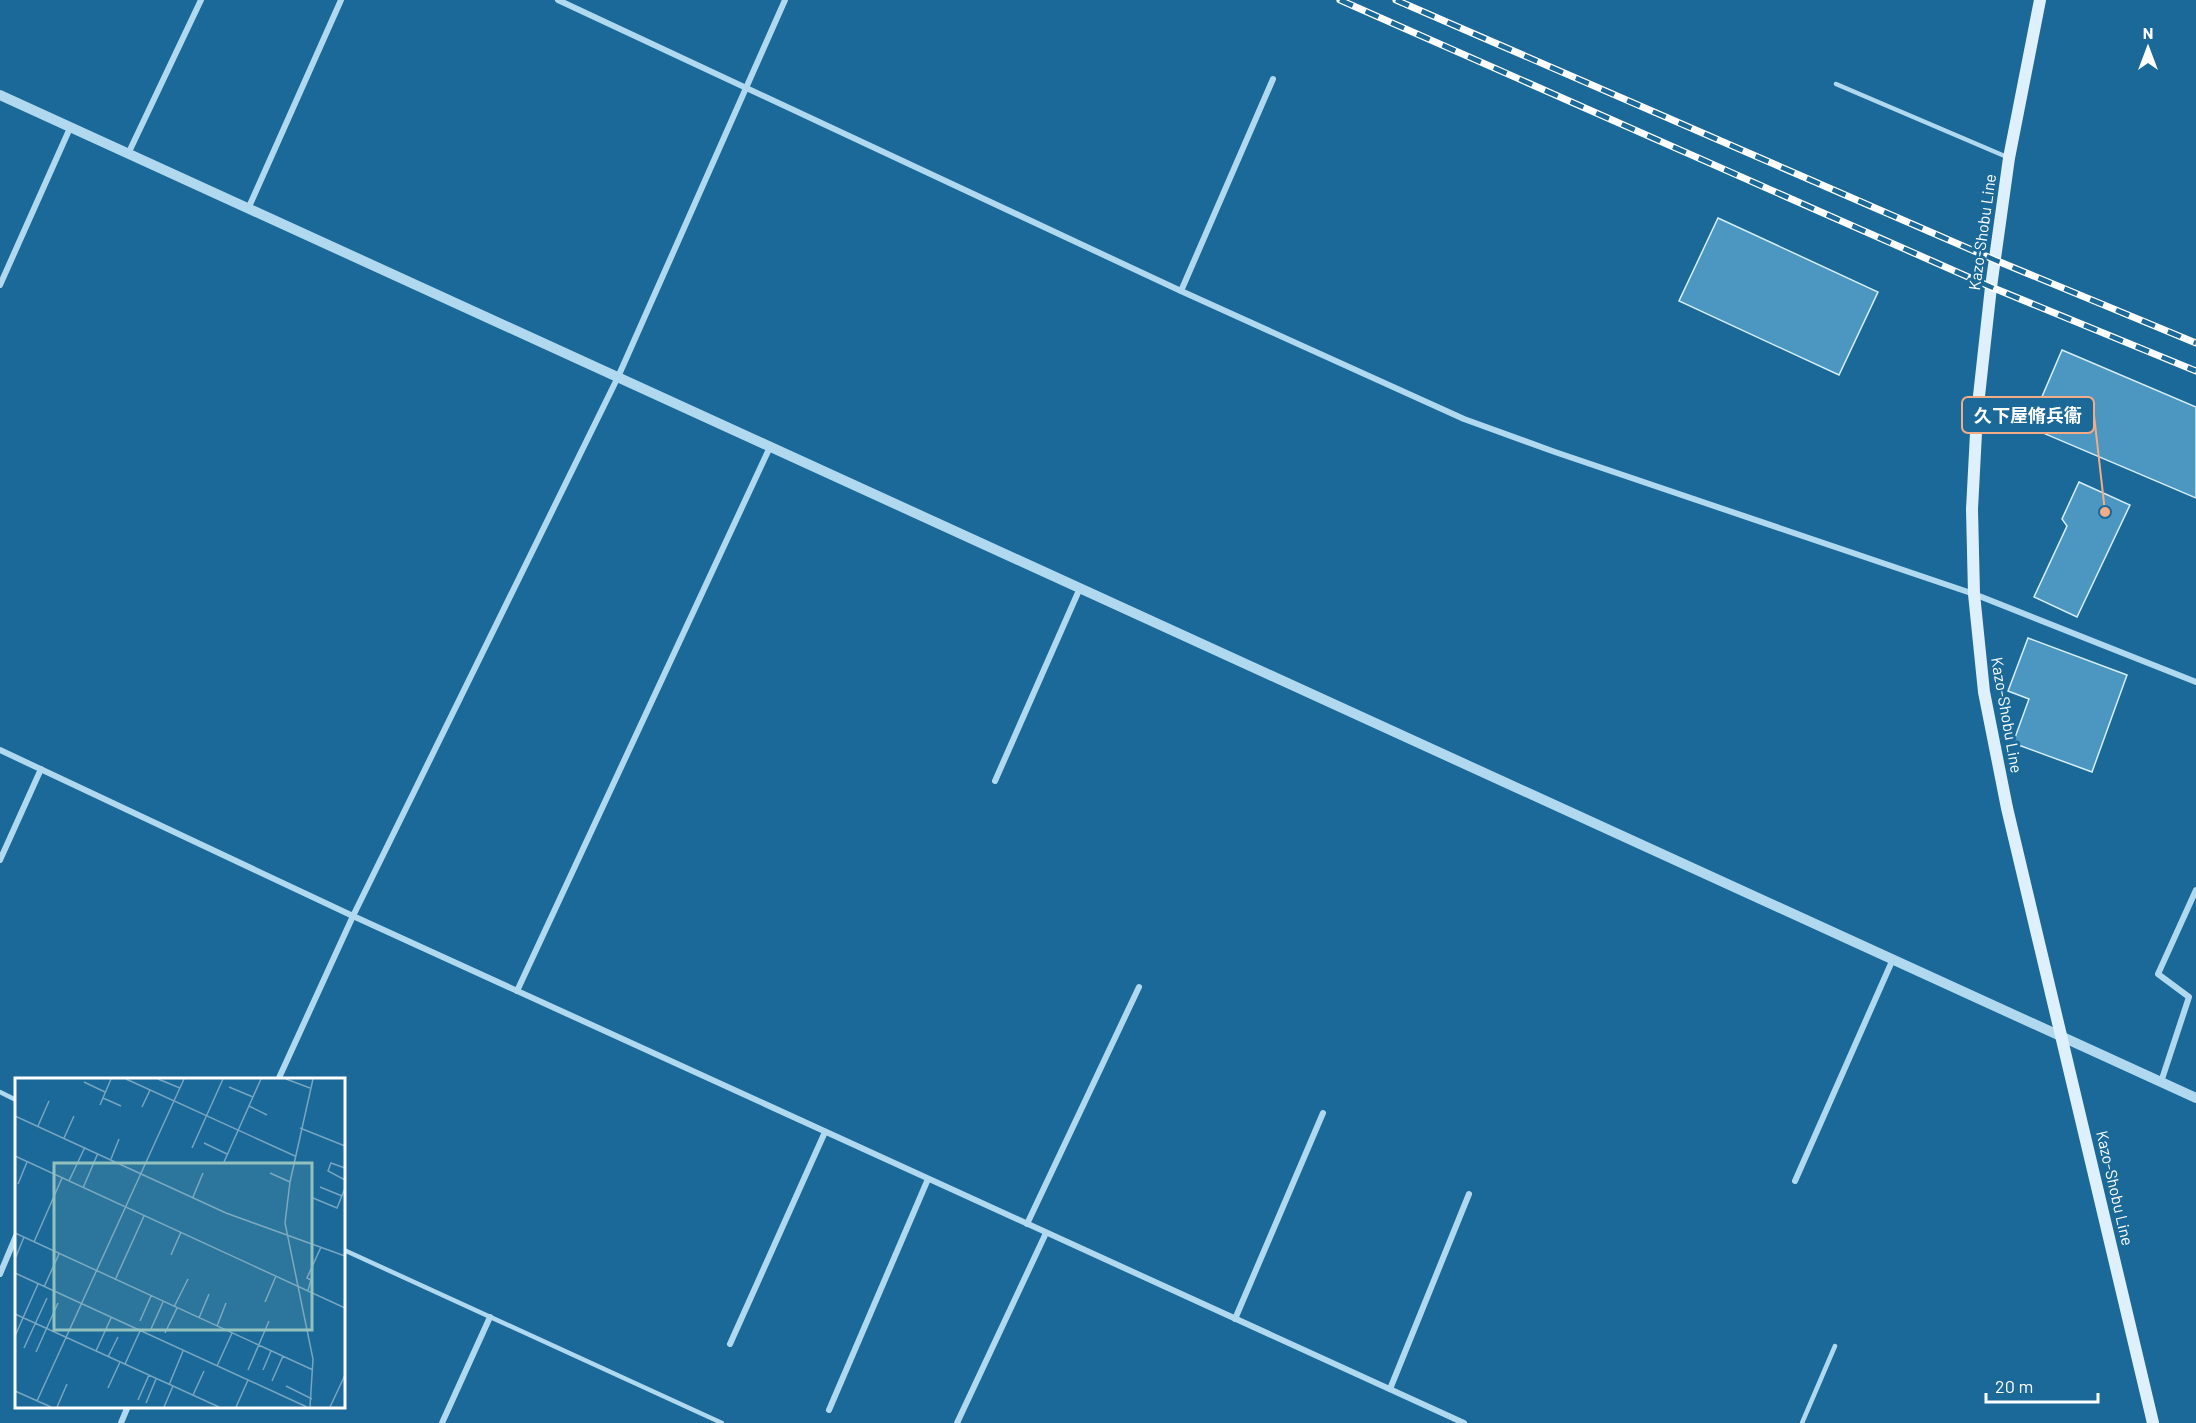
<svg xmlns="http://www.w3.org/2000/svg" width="2196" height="1423" font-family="Barlow,'Noto Sans JP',sans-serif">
<rect width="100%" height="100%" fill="#1b6998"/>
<!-- building -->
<g fill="#4c97c2" stroke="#d7eefb" stroke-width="1.5">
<polygon points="1718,218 1878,292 1839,375 1679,301"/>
<polygon points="2062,350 2196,407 2196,498 2029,427"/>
<polygon points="2079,482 2130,505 2077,617 2034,597 2067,526 2062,519"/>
<polygon points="2028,638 2127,675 2092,772 2013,743 2029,699 2008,691"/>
</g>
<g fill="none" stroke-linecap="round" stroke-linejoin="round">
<!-- service -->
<g stroke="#b0d9f0" stroke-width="4.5">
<polyline points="1836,84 2007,157"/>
<polyline points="0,1092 16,1100"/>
<polyline points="344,1250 722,1423"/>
<polyline points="1802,1423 1835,1346"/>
</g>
<!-- minor -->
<g stroke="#b0d9f0" stroke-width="6">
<polyline points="558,0 1181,291 1464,419 1555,452 1974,594 2196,682"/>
<polyline points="128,154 201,0"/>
<polyline points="248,209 341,0"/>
<polyline points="0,285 70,128"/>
<polyline points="1181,291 1273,79"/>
<polyline points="0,750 353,916 1464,1423"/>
<polyline points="995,781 1080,588"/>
<polyline points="0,860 41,769"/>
<polyline points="517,991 770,447"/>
<polyline points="278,1080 353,916 618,377 785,0"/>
<polyline points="2161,1082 2189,997 2158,974 2196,890"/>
<polyline points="1795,1181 1893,959"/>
<polyline points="1027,1224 1139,987"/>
<polyline points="0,1274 16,1236"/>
<polyline points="1235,1319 1323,1113"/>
<polyline points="730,1344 825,1132"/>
<polyline points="1390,1389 1469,1194"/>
<polyline points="829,1410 928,1179"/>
<polyline points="121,1423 128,1406"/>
<polyline points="442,1423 490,1317"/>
<polyline points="957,1423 1046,1233"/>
</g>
<!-- tertiary -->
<polyline stroke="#b0d9f0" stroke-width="10" points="0,95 2196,1098"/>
<!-- secondary -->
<polyline stroke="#def0fb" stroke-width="12" points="2040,0 2009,158 1991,287 1977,414 1972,509 1974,594 1984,692 2007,808 2153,1423"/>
<!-- rail casing -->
<g stroke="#fff" stroke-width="7">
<g id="rail">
<polyline points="1340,0 1991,287 2196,371"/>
<polyline points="1396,0 1995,260 2196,343"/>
</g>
</g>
<!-- rail -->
<use href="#rail" stroke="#1b6998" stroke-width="4.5" stroke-dasharray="14" stroke-linecap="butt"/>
</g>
<g text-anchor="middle" stroke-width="6" stroke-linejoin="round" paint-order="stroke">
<!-- street labels -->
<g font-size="16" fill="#fff" stroke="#1b6998">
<text transform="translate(1982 232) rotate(-82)" y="6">Kazo-Shobu Line</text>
<text transform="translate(2007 715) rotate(80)" y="6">Kazo-Shobu Line</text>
<text transform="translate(2115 1188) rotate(77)" y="6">Kazo-Shobu Line</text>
</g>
</g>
<!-- overview -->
<g transform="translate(15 1078)">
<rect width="330" height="330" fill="#1b6998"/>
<path fill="none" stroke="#76a5c1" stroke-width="1.5" d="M 111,1 L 280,78M 143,1 L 165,10M 271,1 L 295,10M 69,4 L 90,14M 214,9 L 238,19M 88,20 L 106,28M 85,27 L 96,1M 234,28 L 252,37M 127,29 L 135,12M 0,38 L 211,135 L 330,178M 23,48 L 34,23M 285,50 L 330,68M 49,60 L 59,38M 189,65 L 212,76M 177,70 L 208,1M 0,78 L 330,230M 96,81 L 104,61M 209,84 L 246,1M 330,90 L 316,85 L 313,93 L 330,102M 255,95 L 275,104M 54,103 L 70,69M 3,106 L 12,84M 305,109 L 327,118M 68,110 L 83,75M 178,119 L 188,95M 298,120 L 322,130 L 330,110M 0,155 L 298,292M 19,164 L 47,100M 156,177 L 166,154M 0,181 L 9,159M 0,195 L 292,329M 100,202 L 129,138M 29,209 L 44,176M 293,212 L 296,202 L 292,200 L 306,169M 250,224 L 261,198M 159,229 L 173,201M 0,236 L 204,329M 184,240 L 194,216M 125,243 L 136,218M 202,248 L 211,225M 136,251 L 148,224M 150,255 L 162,230M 0,258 L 23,206M 9,270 L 32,220M 81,273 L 96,240M 21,274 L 43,225M 93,279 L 103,259M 110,286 L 125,253M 202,288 L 217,255M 233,292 L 254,243M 248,292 L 256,273M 257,303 L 268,278M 154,307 L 168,273M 271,308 L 297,321M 93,310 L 105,284M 0,313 L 36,329M 178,317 L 189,293M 123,322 L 134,297M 22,323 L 169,1M 131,325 L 141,301M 42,329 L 52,306M 149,329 L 158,308M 221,329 L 233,302M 295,329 L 298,281 L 270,145 L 275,104 L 298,1M 315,329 L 330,297"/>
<path fill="#93c1be" fill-opacity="0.15" stroke="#93c1be" stroke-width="3" d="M 39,85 L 297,85 L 297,252 L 39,252 Z"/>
<rect width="330" height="330" fill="none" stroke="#fff" stroke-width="3"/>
</g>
<!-- callouts -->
<path fill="none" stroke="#f4ac86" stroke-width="2" d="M2105 512L2094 415"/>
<circle fill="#f4ac86" stroke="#1b6998" stroke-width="2" cx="2105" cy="512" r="6"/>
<rect fill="#1b6998" stroke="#f4ac86" stroke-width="2" x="1962" y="397" width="132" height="36" rx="6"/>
<g font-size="18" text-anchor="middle" font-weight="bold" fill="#fff">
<text x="2028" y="422">久下屋脩兵衞</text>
</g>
<!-- north arrow -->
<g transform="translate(2148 48)" stroke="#1b6998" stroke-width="4.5" paint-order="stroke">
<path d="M0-4.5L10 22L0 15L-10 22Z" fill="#ffffff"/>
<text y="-9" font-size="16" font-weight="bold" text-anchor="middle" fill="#ffffff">N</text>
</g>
<!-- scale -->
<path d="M1986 1393v9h112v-9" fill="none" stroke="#ffffff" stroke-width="3"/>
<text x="1995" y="1393" font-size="18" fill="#ffffff" stroke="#1b6998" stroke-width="4.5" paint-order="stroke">20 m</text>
</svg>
